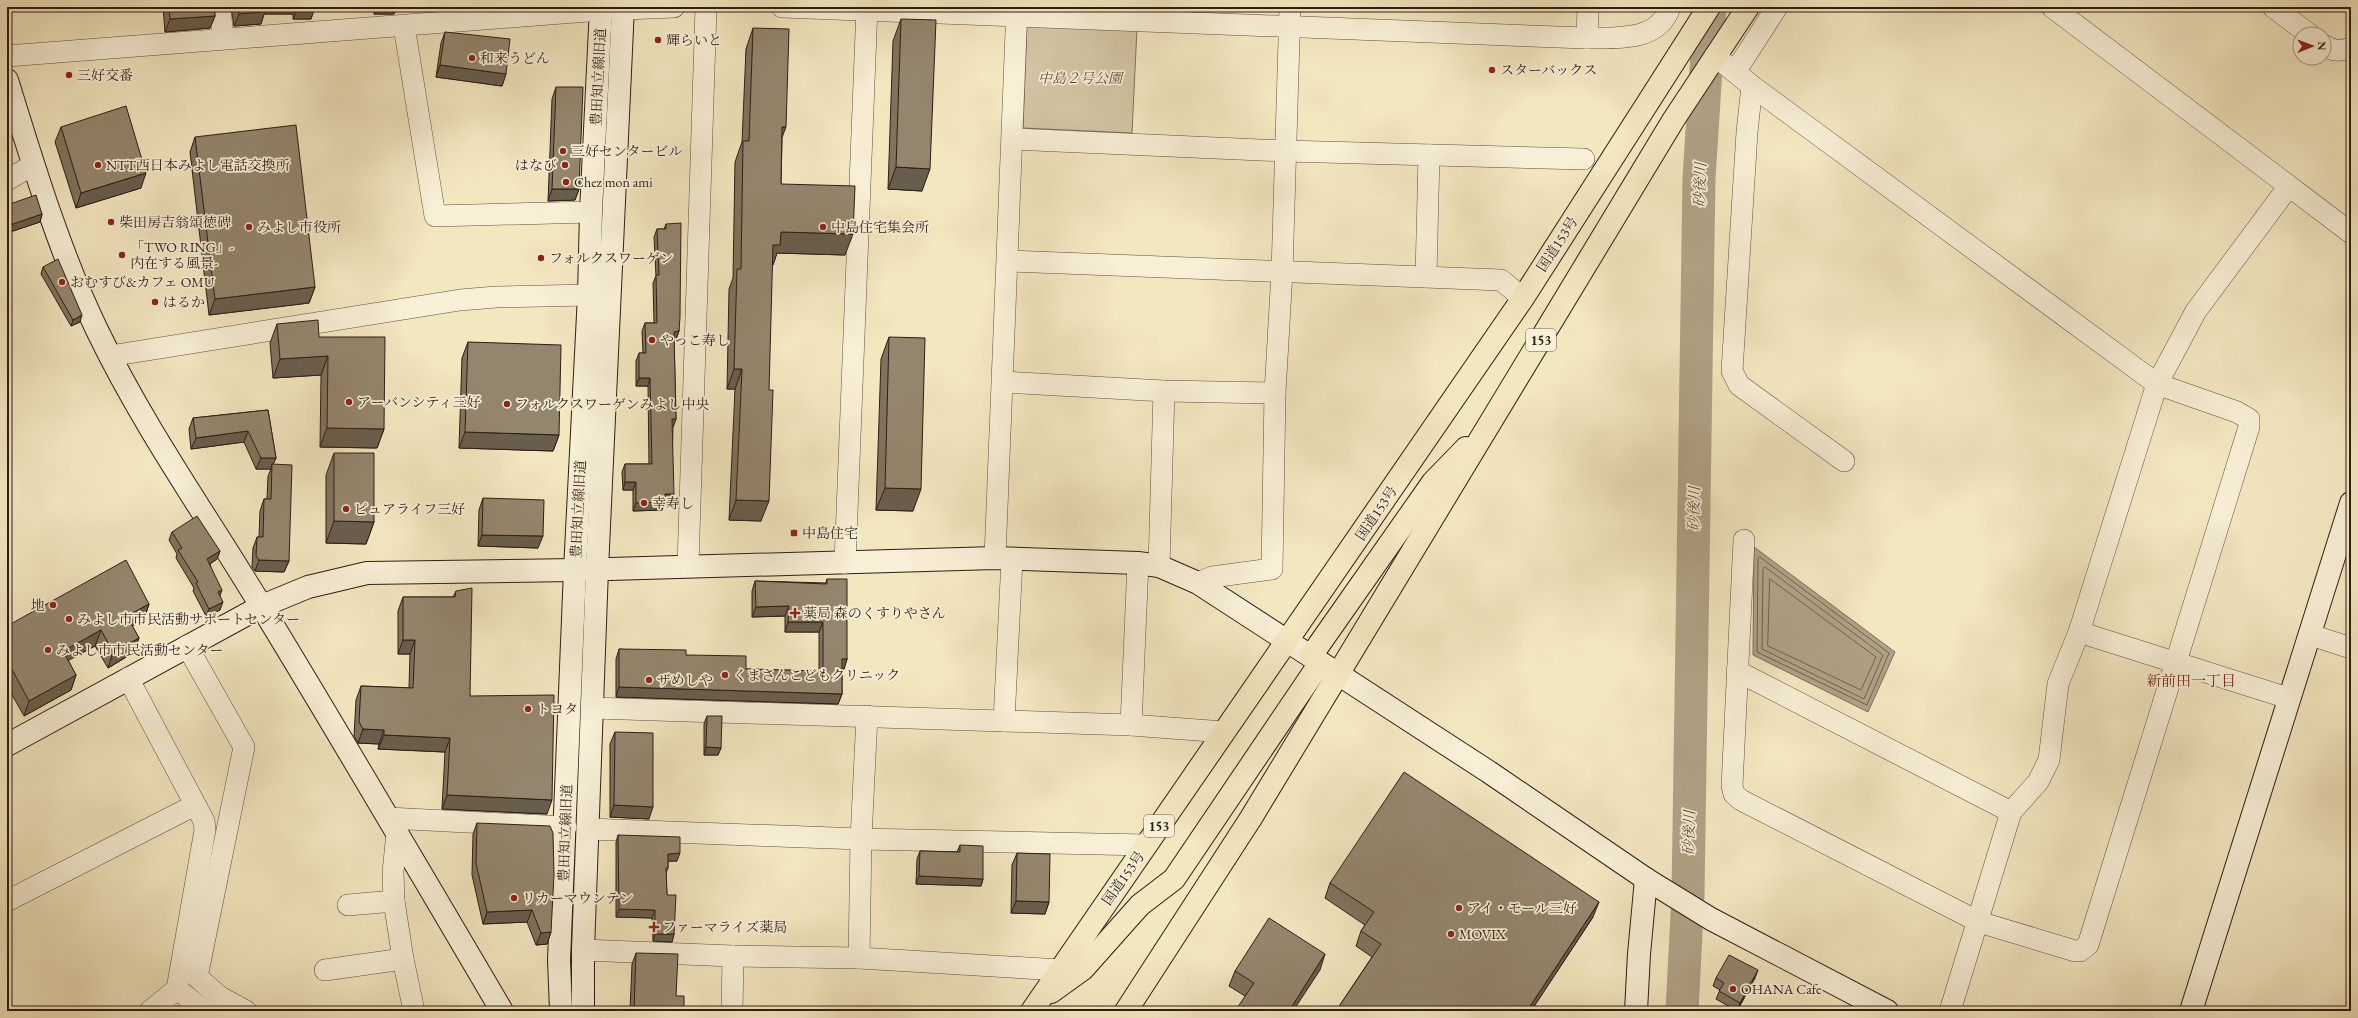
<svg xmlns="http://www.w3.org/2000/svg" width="2358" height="1018" font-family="'EB Garamond','Noto Serif JP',serif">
<rect width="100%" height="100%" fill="#f3e7c0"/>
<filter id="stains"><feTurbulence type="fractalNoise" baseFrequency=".005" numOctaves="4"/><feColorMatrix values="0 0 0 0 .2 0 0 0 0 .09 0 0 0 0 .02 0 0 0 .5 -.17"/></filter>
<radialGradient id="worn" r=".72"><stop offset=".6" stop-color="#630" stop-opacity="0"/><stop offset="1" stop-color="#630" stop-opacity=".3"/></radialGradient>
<!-- green -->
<polygon fill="#d2c4a3" stroke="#80705c" points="1027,23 1137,28 1132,133 1023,128"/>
<!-- water -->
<polygon fill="#b0a286" stroke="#7c6c59" points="1754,547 1895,652 1868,712 1753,655"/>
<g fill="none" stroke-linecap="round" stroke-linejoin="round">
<!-- shore -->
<g stroke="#6f5f4e" stroke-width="1">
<polygon points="1760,557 1889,653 1867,705 1757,652 1758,559"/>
<polygon points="1765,567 1883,655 1864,699 1762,649 1763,569"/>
<polygon points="1770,579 1876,657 1861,690 1768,646"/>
</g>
<!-- river -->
<polyline stroke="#b0a286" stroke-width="33" points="1682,1011 1688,895 1699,178 1710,7"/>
<!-- street casing -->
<g stroke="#5f4f40" stroke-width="22">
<g id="street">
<polyline points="220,7 223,38"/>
<path d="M 782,7 L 1585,38 C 1615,38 1659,42 1670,7"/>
<polyline points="2273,7 2309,34"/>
<polyline points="404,26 435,216 591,212"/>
<polyline points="1587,38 1588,7"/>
<path d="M 2324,45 C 2333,52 2341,51 2351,48"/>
<polyline points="7,56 601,10 674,7"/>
<polyline points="1715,56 1752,86 2157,384 2237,412 2249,419 2249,427 2088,945 2080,951 2075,951 1979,922 1741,800 1734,794 1732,786 1744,540"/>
<polyline points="1735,72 1777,7"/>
<polyline points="1752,86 1747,132 1732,371 1739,385 1844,461"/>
<polyline points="1013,139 1285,151 1584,159"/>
<polyline points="7,180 33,165"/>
<polyline points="2289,186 2351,233"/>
<polyline points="1008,261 1501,280 1523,298"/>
<polyline points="1426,276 1429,155"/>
<polyline points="110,356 460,300 496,297 589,295"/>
<polyline points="1004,382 1164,391 1275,393"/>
<polyline points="995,558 1017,7"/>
<polyline points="845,563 867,7"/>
<polyline points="688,565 706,7"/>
<polyline points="1159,566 1164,391"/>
<polyline points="1198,583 1212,577 1272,569 1275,393 1282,272 1290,7"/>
<polyline points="2079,632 2288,698"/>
<polyline points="2311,635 2351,648"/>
<polyline points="187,646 244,747 197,977 220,997 246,1011"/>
<polyline points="1737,671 2011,812"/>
<polyline points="128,678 204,821 205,830 177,989 150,1011"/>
<polyline points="593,708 1131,725 1138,563"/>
<polyline points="1004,721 1012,559"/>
<polyline points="1131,725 1224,732"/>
<polyline points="388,818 566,827"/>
<polyline points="588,829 861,839 1146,845"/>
<polyline points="7,901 195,805"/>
<polyline points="394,901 393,872 397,833"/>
<polyline points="348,905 394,901 403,959 414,1011"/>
<polyline points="583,950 733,956"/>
<polyline points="859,958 1060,970"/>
<polyline points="325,970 403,959"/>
<polyline points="177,989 205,1011"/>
<polyline points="732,1011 733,956 859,958 861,839 867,716"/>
<polyline points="1950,1011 2011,812 2038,782 2049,760 2058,684 2079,632 2157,384 2196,311 2289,186 2052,7"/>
</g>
</g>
<!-- secondary casing -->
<g stroke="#2e1c15" stroke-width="24">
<g id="secondary">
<path d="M 7,80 C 33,164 59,251 97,330 C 144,428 207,516 263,609 C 344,742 423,877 502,1011"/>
<polyline points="7,745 262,606 308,587 367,573 575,570 995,558 1138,563 1159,566 1198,583 1489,772 1646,879 1711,919 1887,1011"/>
<polyline points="561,1011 559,960 575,570 589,295 591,212 601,7"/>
<polyline points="583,1011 583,950 597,569 623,7"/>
<polyline points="1636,1011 1639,954 1646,879"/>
<polyline points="2191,1011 2351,503"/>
</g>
</g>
<!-- highway casing -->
<g stroke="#2e1c15" stroke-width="24">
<g id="highway">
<polyline points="1311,656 1433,482 1466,448"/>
<polyline points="1051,992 1083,969 1140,905 1174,879 1320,663"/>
<polyline points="1032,1011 1523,298 1709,7"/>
<polyline points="1126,1011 1251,818 1674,119 1748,7"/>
</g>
</g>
<!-- street -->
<use href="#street" stroke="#f7efd6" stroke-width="21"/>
<!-- secondary -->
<use href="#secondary" stroke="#f7efd6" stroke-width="22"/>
<!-- highway -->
<use href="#highway" stroke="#f3e7c0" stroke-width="22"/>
</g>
<!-- wall -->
<g fill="#7f735f" stroke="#2e1c15">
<polygon points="163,7 214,7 215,16 210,28 165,32"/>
<polygon points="231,7 315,7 311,19 293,19 293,14 264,14 261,24 234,26"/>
<polygon points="374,7 397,7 394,14 374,14"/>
<polygon points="901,19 922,191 888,189 893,41"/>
<polygon points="753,28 782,139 781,184 845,255 777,253 773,265 772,265 761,521 729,520 735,389 727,389 729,289 733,278 735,162 742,142 746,49"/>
<polygon points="445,32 506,74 502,86 436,77 441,43"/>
<polygon points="556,87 579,189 575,200 548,201 552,99"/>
<polygon points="61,127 141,188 76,208 55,142"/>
<polygon points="195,137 315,287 309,303 209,315 190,152"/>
<polygon points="7,205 42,214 40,222 7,233"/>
<polygon points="666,224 679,331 676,339 674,339 676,419 673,427 671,502 665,502 662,510 633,511 633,490 623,490 622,472 625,464 649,464 648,386 636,386 636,361 639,353 643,353 642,331 645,323 654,323 653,283 656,276 654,237 657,229 664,229"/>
<polygon points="43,267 80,322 71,326 41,274"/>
<polygon points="277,324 319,337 384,429 377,448 320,447 321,375 273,378 270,343"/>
<polygon points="889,337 913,511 876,510 881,359"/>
<polygon points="468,342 559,435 553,451 459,448 462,358"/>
<polygon points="268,410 276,458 273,464 289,561 284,572 255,571 252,567 253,548 257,537 259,537 260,511 264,499 267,499 268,476 271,469 256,469 244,442 191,449 189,429 193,418"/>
<polygon points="334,453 374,522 366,544 326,543 326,475"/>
<polygon points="483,498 538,548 478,546 479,510"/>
<polygon points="172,532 220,551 217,559 210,564 220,596 220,610 206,616 193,591 194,588 176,558 177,554 169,540"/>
<polygon points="827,579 847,659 844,669 842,669 842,694 838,704 616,697 616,659 619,649 686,655 746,669 819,671 819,632 785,632 785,616 752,617 752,591 755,581 826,583"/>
<polygon points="456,591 470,696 547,814 442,809 445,752 378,749 379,744 358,743 354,736 356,700 361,686 409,688 410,654 398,654 398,611 403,597 453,597"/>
<polygon points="149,604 144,619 132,626 139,638 133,653 108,668 95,646 68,660 76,675 71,690 24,716 7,686 7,626"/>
<polygon points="707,716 721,748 718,755 704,755 704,724"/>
<polygon points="615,732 649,819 610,817 610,744"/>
<polygon points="477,823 551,932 547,944 536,945 527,922 483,924 472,875 473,834"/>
<polygon points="618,835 677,861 668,861 668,868 666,873 667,895 674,934 672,942 653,941 652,918 616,917 616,842"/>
<polygon points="960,845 983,879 981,886 916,884 917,859 920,851 957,852"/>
<polygon points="1017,853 1049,902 1045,914 1011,913 1012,865"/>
<polygon points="1330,883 1593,917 1531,1011 1336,1011 1372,957 1356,946 1361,931 1365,925 1325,898"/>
<polygon points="636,953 676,996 684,1011 630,1011 632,964"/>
<polygon points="1320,970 1245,996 1229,986 1235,971"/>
<polygon points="1716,978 1755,978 1737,1011 1716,999 1720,990 1713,986"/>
</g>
<!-- shaded-wall -->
<g fill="#685e4d" stroke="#2e1c15">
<polygon points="263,7 296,7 293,14 264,14 261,24 234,26 239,14"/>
<polygon points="298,7 315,7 311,19 293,19"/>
<polygon points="377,7 397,7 394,14 374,14"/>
<polygon points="215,16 210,28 165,32 170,19"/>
<polygon points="440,65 506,74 502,86 436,77"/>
<polygon points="782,127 786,127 778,148"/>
<polygon points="896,167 930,169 922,191 888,189"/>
<polygon points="146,173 141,188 76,208 81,193"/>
<polygon points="552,189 579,189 575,200 548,201"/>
<polygon points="42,214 40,222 7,233 10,225"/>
<polygon points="781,232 853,234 845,255 777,253 773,265 765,265 773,245"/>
<polygon points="315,287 309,303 209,315 215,299"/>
<polygon points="82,315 80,322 71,326 73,320"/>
<polygon points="679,331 676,339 671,339 674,332"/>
<polygon points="328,356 321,375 273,378 280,359"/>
<polygon points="734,369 742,369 735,389 727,389"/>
<polygon points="639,378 650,378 648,386 636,386"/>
<polygon points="672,419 676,419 673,427 670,427"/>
<polygon points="327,428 384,429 377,448 320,447"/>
<polygon points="248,431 244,442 191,449 196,438"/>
<polygon points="465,432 559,435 553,451 459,448"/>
<polygon points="261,458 276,458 272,467 272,464 271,469 256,469"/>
<polygon points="625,482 636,482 633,490 623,490"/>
<polygon points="885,488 921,489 913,511 876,510"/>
<polygon points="665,494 674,494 671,502 665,502 662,510 633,511 636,503"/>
<polygon points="736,500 769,501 761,521 729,520"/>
<polygon points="334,521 374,522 366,544 326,543"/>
<polygon points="482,535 543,536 538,548 478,546"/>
<polygon points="220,551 217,559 205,567 207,559"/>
<polygon points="259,560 289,561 284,572 255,571"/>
<polygon points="222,590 219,598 218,592"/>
<polygon points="223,602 220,610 206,616 209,609"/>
<polygon points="149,604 144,619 121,632 127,616"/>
<polygon points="789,606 785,616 752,617 756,607"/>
<polygon points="788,622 823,622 819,632 785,632"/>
<polygon points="101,630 95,646 58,666 63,651"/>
<polygon points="139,638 133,653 108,668 113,652"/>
<polygon points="403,640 415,640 410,654 398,654"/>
<polygon points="842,659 847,659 844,669 839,669"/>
<polygon points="76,675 71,690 24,716 29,701"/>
<polygon points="619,687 842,694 838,704 616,697"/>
<polygon points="363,729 384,730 379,744 358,743"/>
<polygon points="384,735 450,738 445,752 378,749"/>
<polygon points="706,747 721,748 718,755 704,755"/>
<polygon points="447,795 552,800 547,814 442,809"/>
<polygon points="614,805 653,807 649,819 610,817"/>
<polygon points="680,853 677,861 666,861 668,854"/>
<polygon points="919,876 983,879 981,886 916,884"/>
<polygon points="1016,901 1049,902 1045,914 1011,913"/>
<polygon points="1599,902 1593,917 1531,1011 1527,1011"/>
<polygon points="619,909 655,910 652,918 616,917"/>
<polygon points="532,910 527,922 483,924 487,912"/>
<polygon points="551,932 547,944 536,945 541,933"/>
<polygon points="655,934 674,934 672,942 653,941"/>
<polygon points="1325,954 1320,970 1293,1011 1289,1011"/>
<polygon points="1758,970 1755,978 1737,1011 1740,1003"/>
</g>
<!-- building -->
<g fill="#94866e" stroke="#2e1c15">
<polygon points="169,7 214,7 215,16 170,19"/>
<polygon points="238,7 265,7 265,12 239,14"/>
<polygon points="901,19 936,20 930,169 896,167"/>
<polygon points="753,28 789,29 786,127 782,127 781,184 855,186 853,234 781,232 780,245 773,245 769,390 773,390 769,501 736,500 742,369 734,369 737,269 741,269 743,141 749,141"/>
<polygon points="445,32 510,39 506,74 440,65"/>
<polygon points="556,87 583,87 579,189 552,189"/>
<polygon points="126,106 146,173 81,193 61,127"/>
<polygon points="296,125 315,287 215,299 195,137"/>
<polygon points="36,195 42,214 10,225 7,218 7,205"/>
<polygon points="681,223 680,317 679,331 674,332 676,419 672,419 674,494 665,494 665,502 636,503 636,482 625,482 625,464 652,464 650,378 639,378 639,353 646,353 645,323 657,323 656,275 659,275 657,229 666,229 666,224"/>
<polygon points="58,259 82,315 73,320 43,267"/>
<polygon points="318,320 319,337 385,337 384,429 327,428 328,356 280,359 277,324"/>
<polygon points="889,337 925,338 921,489 885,488"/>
<polygon points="468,342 561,345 559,435 465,432"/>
<polygon points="268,410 276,458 261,458 248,431 196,438 193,418"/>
<polygon points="334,453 374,453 374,522 334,521"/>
<polygon points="272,464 292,465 289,561 259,560 256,556 257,537 263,537 264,499 271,499"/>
<polygon points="483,498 544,500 543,536 482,535"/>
<polygon points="197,516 220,551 207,559 222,590 218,592 223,602 209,609 196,583 198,582 178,550 182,548 172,532"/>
<polygon points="126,560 149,604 127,616 139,638 113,652 101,630 63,651 76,675 29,701 7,660 7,626"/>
<polygon points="827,579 847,579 847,659 842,659 842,694 619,687 619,649 686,650 686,655 746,656 746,669 823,671 823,622 788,622 789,606 756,607 755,581 827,584"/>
<polygon points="472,588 470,696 554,695 552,800 447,795 450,738 384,735 384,730 363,729 359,722 361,686 413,688 415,640 403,640 403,597 455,597 456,591"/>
<polygon points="707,716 722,716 721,748 706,747"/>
<polygon points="615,732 653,733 653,807 614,805"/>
<polygon points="1404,772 1599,902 1527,1011 1336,1011 1381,944 1361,931 1374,912 1330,883"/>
<polygon points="477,823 550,826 553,833 554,875 551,932 541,933 532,910 487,912 476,863"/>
<polygon points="618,835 680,837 680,853 668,854 668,868 666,868 667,895 676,895 674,934 655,934 655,910 619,909"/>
<polygon points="960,845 983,846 983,879 919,876 920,851 960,852"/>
<polygon points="1017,853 1050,854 1049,902 1016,901"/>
<polygon points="1269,918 1325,954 1289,1011 1235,1011 1254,983 1235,971"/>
<polygon points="636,953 678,954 676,996 684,996 684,1011 634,1011"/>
<polygon points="1729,955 1758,970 1740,1003 1719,991 1724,983 1716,978"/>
</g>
<!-- markers -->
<g fill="#8f2418" stroke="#f7efd6" stroke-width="1.5">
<circle cx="658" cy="40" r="4"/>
<circle cx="472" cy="58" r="4"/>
<circle cx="1492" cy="70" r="4"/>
<circle cx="69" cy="75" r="4"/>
<circle cx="563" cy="151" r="4"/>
<circle cx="98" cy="165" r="4"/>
<circle cx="565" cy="165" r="4"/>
<circle cx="566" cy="182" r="4"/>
<circle cx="111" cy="222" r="4"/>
<circle cx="249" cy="227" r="4"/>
<circle cx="823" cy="227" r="4"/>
<circle cx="122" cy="255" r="4"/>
<circle cx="541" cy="258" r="4"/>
<circle cx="62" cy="282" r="4"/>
<circle cx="155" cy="302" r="4"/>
<circle cx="652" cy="340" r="4"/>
<circle cx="349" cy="402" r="4"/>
<circle cx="507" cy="404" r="4"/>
<circle cx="644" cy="503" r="4"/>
<circle cx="346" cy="509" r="4"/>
<rect x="790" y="529" width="8" height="8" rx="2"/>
<circle cx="53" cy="605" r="4"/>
<path d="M793 607h4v4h4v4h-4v4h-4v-4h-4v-4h4z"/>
<circle cx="69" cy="619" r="4"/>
<circle cx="48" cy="650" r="4"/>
<circle cx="725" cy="675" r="4"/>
<circle cx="649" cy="680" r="4"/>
<circle cx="528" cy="709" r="4"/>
<circle cx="514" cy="898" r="4"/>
<circle cx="1459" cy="908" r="4"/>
<path d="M652 921h4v4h4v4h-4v4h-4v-4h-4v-4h4z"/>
<circle cx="1451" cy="934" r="4"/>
<circle cx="1733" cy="989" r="4"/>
</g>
<g text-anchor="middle" stroke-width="3.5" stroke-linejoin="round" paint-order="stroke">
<!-- shield labels -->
<g fill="#f7efd6" stroke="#6a5b4f" stroke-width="1">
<rect x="1526" y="329" width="30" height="22" rx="3"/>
<rect x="1144" y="815" width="30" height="22" rx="3"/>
</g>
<g font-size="13" font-weight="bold" fill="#2e1c15">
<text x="1541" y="345">153</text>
<text x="1159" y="831">153</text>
</g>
<!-- poi labels -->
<g font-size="14" fill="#2e1c15" stroke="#f7efd6" text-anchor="start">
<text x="666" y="45">輝らいと</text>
<text x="480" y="63">和来うどん</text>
<text x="1500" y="75">スターバックス</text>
<text x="77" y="80">三好交番</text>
<text x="571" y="156">三好センタービル</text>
<text x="106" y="170">NTT西日本みよし電話交換所</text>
<text x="557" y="170" text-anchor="end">はなび</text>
<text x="574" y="187">Chez mon ami</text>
<text x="119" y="227">柴田房吉翁頌徳碑</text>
<text x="257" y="232">みよし市役所</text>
<text x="831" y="232">中島住宅集会所</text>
<text x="130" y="252">「TWO RING」-<tspan x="130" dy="16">内在する風景-</tspan></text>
<text x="549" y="263">フォルクスワーゲン</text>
<text x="70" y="287">おむすび&amp;カフェ OMU</text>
<text x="163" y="307">はるか</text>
<text x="660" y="345">やっこ寿し</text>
<text x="357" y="407">アーバンシティ三好</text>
<text x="515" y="409">フォルクスワーゲンみよし中央</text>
<text x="652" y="508">幸寿し</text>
<text x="354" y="514">ピュアライフ三好</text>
<text x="802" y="538">中島住宅</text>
<text x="45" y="610" text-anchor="end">地</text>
<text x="803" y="618">薬局 森のくすりやさん</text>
<text x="77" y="624">みよし市市民活動サポートセンター</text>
<text x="56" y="655">みよし市市民活動センター</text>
<text x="733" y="680">くまさんこどもクリニック</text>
<text x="657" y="685">ザめしや</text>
<text x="536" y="714">トヨタ</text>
<text x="522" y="903">リカーマウンテン</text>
<text x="1467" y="913">アイ・モール三好</text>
<text x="662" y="932">ファーマライズ薬局</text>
<text x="1459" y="939">MOVIX</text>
<text x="1741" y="994">OHANA Cafe</text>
</g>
<!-- street labels -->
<g font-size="14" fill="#2e1c15" stroke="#f7efd6">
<text transform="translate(598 77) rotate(-87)" y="5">豊田知立線旧道</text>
<text transform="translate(1557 244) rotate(-57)" y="5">国道153号</text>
<text transform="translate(578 509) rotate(-87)" y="5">豊田知立線旧道</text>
<text transform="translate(1376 513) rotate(-56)" y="5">国道153号</text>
<text transform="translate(565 833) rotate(-88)" y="5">豊田知立線旧道</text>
<text transform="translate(1123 878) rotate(-55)" y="5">国道153号</text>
</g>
<!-- park labels -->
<g font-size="14" font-style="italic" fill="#5f4e40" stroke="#f7efd6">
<text x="1080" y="83">中島２号公園</text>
</g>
<!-- water labels -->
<g font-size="15" font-style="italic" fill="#625242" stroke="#f7efd6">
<text transform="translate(1700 185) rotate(-88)" y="5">砂後川</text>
<text transform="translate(1694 509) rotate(-89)" y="5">砂後川</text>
<text transform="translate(1689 833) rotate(-89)" y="5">砂後川</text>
</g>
<!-- neighbourhood labels -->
<g font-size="15" fill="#7a1f14" stroke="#f7efd6">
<text x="2191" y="686">新前田一丁目</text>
</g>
</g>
<!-- margin -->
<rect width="2358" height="1018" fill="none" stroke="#f3e7c0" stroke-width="24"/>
<rect x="8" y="8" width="2342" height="1002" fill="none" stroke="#2e1c15" stroke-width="2"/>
<rect x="12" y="12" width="2334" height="994" fill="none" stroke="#2e1c15"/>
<!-- north arrow -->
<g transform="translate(2312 46) rotate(89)"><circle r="19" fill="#f7efd6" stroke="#a79b89"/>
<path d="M0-3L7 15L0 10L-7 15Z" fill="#8f2418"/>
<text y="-6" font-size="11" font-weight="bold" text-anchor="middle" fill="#2e1c15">N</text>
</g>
<rect width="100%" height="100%" filter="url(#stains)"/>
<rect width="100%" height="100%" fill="url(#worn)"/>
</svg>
